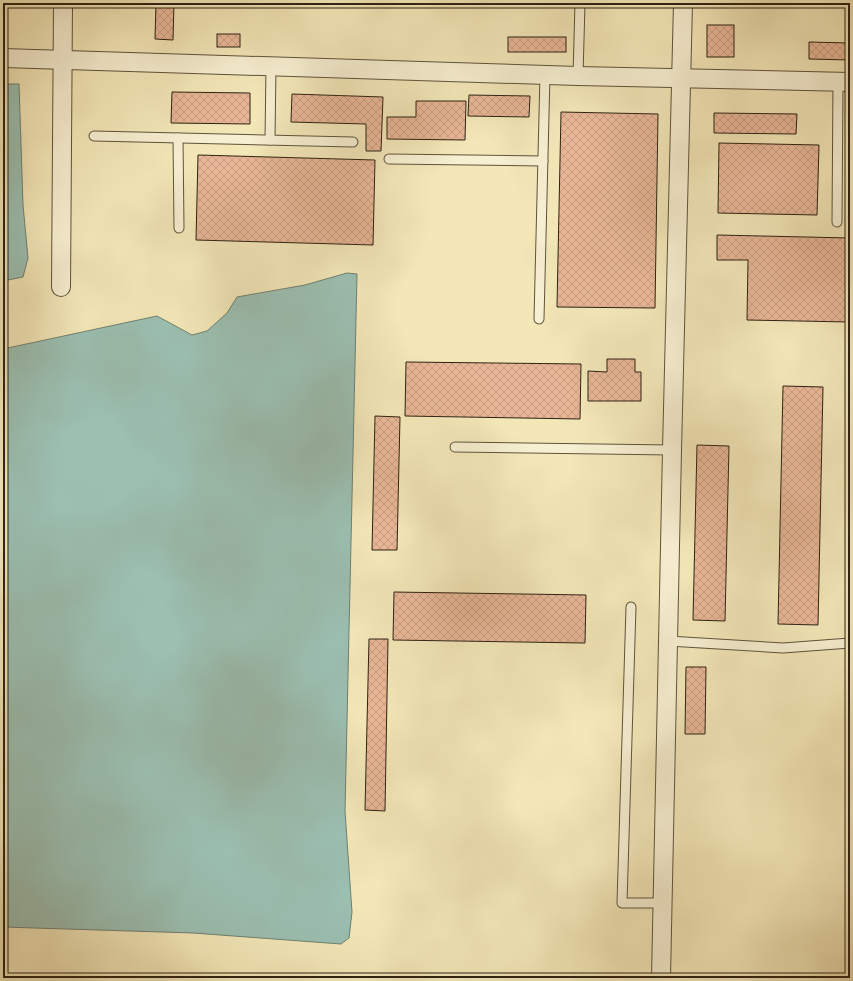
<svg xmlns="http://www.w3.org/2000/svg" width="853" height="981" font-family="'IM FELL DW Pica',serif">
<defs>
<pattern id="building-cross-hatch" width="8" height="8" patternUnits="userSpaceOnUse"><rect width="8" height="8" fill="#e9b797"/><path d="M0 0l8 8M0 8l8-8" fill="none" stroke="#c89d81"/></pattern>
</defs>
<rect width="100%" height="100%" fill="#f3e7b8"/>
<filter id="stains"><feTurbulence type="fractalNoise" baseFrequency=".005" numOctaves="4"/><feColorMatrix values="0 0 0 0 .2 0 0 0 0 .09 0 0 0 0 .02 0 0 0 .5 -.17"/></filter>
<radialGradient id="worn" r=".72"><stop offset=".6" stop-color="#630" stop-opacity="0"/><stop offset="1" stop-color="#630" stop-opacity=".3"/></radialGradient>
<!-- water -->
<g fill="#9bbfb1" stroke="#6f8072">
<polygon points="3,84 19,84 23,205 28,258 23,277 3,281"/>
<polygon points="347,273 357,274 345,811 352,912 349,938 341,944 193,933 3,927 3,349 157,316 192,335 207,331 227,313 237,297 305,285"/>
</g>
<!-- building -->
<g fill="url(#building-cross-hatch)" stroke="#2d2213">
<polygon points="156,3 174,3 173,40 155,39"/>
<rect x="707" y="25" width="27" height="32"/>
<rect x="217" y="34" width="23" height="13"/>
<rect x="508" y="37" width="58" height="15"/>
<polygon points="809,42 850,43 850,60 809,59"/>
<polygon points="172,92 250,93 250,124 171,123"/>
<polygon points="292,94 383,97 381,151 366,151 366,124 291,122"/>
<polygon points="469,95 530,96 529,117 468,116"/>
<polygon points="416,101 466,101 465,140 387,139 387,117 416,117"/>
<polygon points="561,112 658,114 655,308 557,307"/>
<polygon points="714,113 797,114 796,134 714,133"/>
<polygon points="719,143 819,145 817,215 718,213"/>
<polygon points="198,155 375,160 373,245 196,240"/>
<polygon points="717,235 850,238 850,322 747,320 748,260 717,260"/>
<polygon points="607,359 635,359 635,372 641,372 641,401 588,401 588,371 607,372"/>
<polygon points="406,362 581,364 580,419 405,416"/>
<polygon points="783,386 823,387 818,625 778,624"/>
<polygon points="375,416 400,417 397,550 372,550"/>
<polygon points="697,445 729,446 725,621 693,620"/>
<polygon points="394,592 586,595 585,643 393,640"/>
<polygon points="369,639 388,639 385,811 365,810"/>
<polygon points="686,667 706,667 705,734 685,734"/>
</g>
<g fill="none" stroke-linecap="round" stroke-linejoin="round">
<!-- lane casing -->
<g stroke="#5e533c" stroke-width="11">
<g id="lane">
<polyline points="578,76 580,3"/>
<polyline points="94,136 353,142"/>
<polyline points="178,138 179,228"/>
<polyline points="270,140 271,66"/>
<polyline points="389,159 543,161"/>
<polyline points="837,222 838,82"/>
<polyline points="539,319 545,74"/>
<polyline points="455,447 672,450"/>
<polyline points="631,607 622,903 662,903"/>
<polyline points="668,641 783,648 850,643"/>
</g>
</g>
<!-- street casing -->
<g stroke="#5e533c" stroke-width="20">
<g id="street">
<polyline points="3,58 578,76 850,82"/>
<polyline points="61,287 63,3"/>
<polyline points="661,978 672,450 683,3"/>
</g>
</g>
<!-- lane -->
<use href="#lane" stroke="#f7efd1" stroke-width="9"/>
<!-- street -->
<use href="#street" stroke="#f7efd1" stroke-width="18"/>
</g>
<!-- margin -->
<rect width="853" height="981" fill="none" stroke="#f3e7b8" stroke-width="16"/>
<rect x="4" y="4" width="845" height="973" fill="none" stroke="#2d2213" stroke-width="2"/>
<rect x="8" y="8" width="837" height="965" fill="none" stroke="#2d2213"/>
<rect width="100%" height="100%" filter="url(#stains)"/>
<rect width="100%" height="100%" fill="url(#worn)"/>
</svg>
